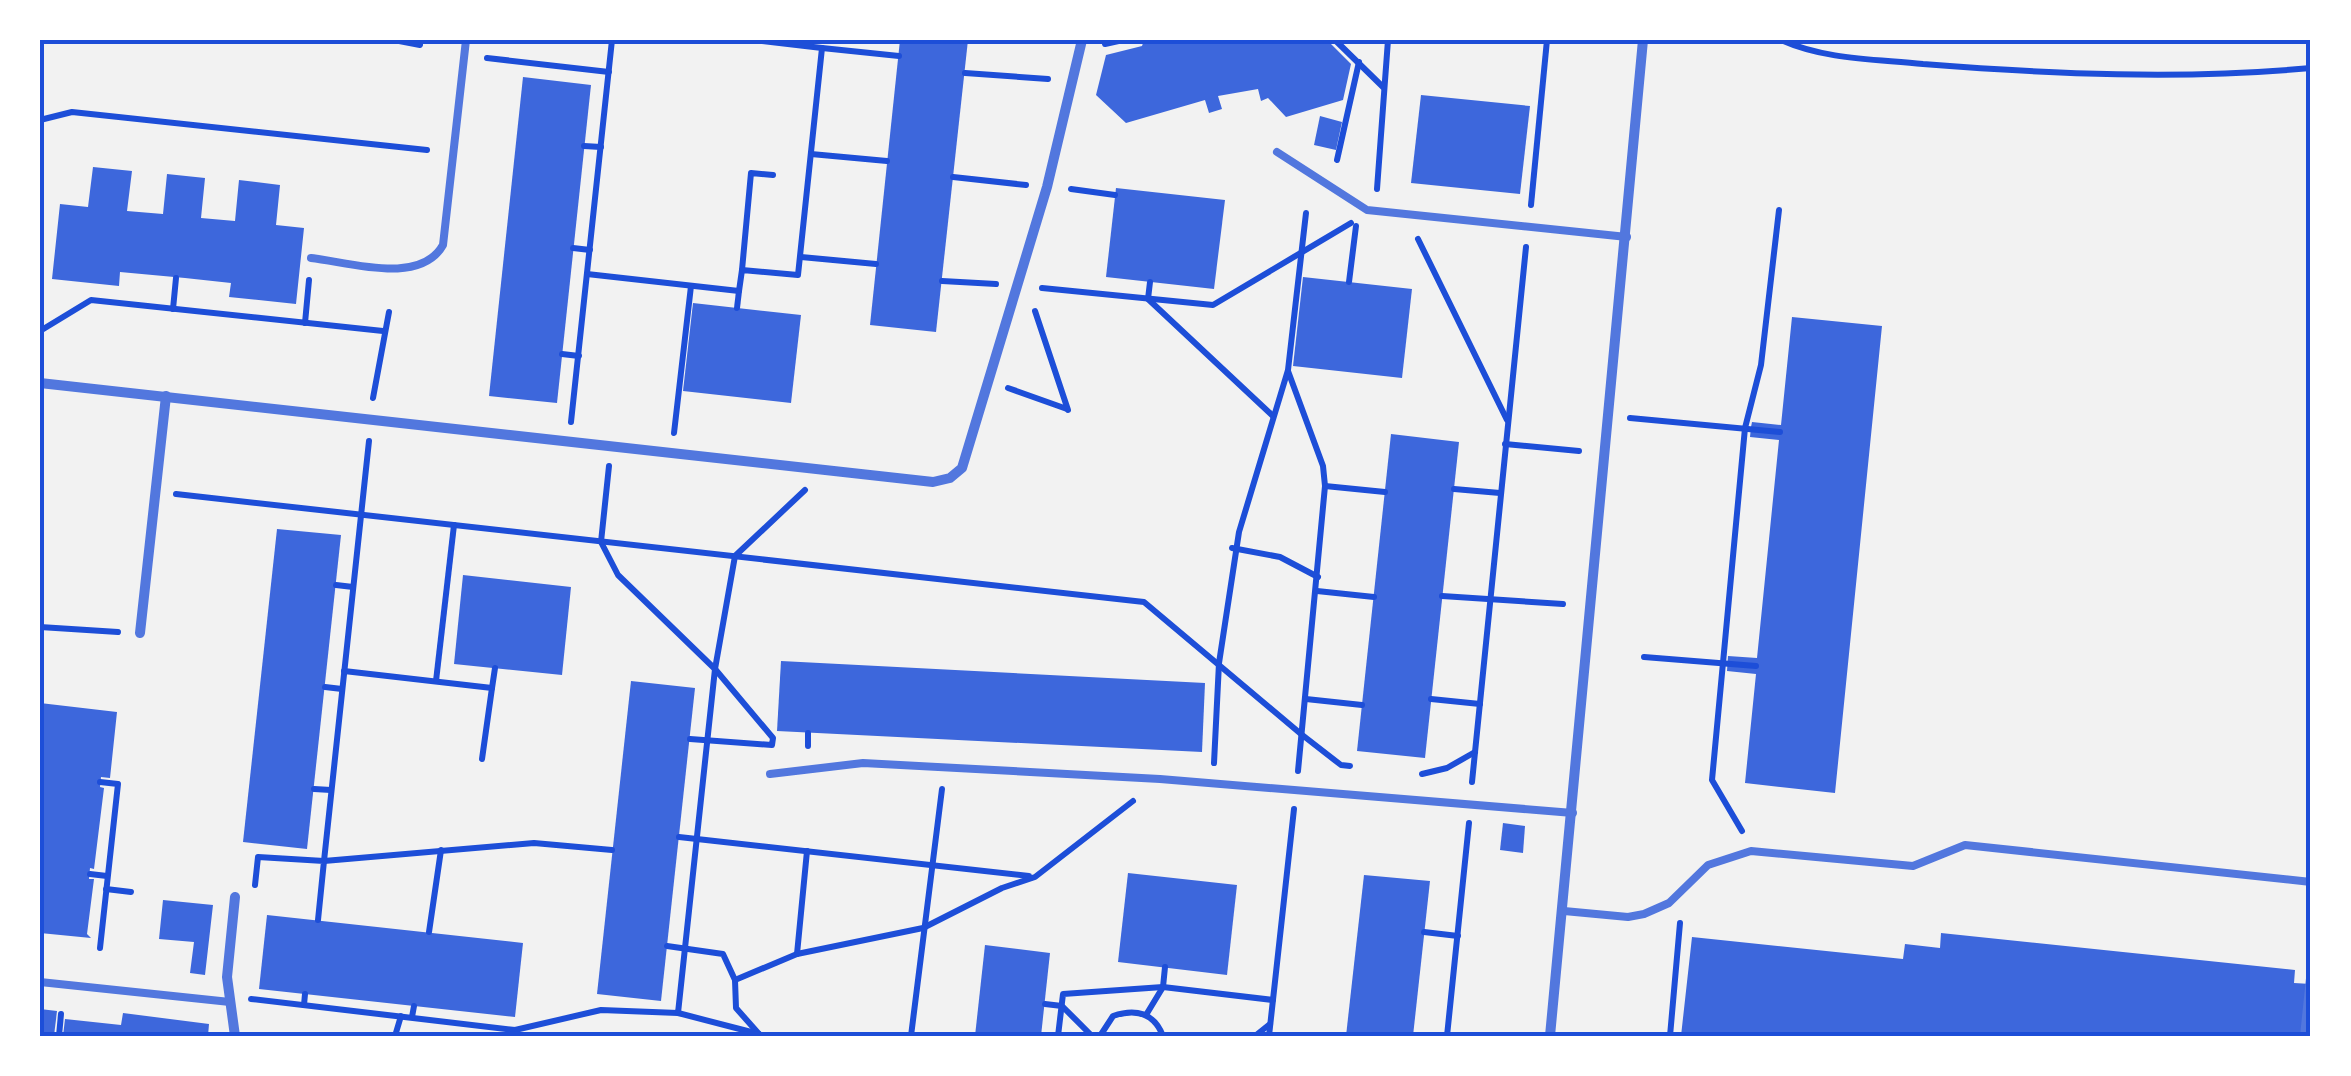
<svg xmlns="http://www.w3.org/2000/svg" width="2351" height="1076" font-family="'Fira Sans Condensed',sans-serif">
<rect width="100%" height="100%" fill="#f2f2f2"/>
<!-- building -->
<g fill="#3d67dc">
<polygon points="900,40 968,40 936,332 870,325"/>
<polygon points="1144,40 1281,40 1286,44 1327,40 1351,64 1343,100 1286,117 1268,98 1261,101 1258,89 1218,96 1222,109 1209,113 1205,100 1126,123 1096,95 1106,55 1142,46"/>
<polygon points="523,77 591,85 557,403 489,396"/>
<polygon points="1421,95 1530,106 1520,194 1411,183"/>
<polygon points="1320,116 1342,122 1336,150 1314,145"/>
<polygon points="93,167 132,171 127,211 163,214 167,174 205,178 201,218 235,221 239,180 280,185 276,225 304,228 296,304 229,297 231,283 185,278 120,272 119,286 52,279 60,204 88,207"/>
<polygon points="1116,188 1225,200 1214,289 1106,277"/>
<polygon points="1303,277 1412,289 1402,378 1293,366"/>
<polygon points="693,303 801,315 791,403 683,391"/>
<polygon points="1792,317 1882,326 1835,793 1745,783 1756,674 1727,671 1728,656 1757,658 1779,440 1750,437 1751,427 1752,422 1781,425"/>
<polygon points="1391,434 1459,442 1425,758 1357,751"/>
<polygon points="277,529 341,535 307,849 243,842"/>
<polygon points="463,575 571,587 562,675 454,664"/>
<polygon points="781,661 1205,683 1202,752 777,731"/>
<polygon points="631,681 695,688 661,1001 597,994"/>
<polygon points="40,703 117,712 110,778 101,777 100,787 104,788 94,869 90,868 89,879 94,879 87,934 91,938 40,933"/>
<polygon points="1503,823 1525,826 1523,853 1500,850"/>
<polygon points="1128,873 1237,885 1227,975 1118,962"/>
<polygon points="1364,875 1430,881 1413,1036 1346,1036"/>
<polygon points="163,900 213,905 205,975 190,973 194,942 159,939"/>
<polygon points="267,915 523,943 515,1017 259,989"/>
<polygon points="1941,933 2295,970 2294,983 2311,984 2311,1035 1681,1036 1692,937 1903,959 1905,944 1940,948"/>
<polygon points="985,945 1050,953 1041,1036 975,1036"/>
<polygon points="40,1009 57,1011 54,1036 40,1036"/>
<polygon points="123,1013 209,1024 208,1036 63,1036 65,1019 121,1025"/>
</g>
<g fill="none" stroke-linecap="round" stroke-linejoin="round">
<!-- path -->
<g stroke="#1d4ed8" stroke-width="6">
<polyline points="394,40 420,45 420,40"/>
<polyline points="1335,40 1383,87"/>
<path d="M 1781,40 C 1826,60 1875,59 1923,64 C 2051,74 2183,80 2311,68"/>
<polyline points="1105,44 1123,40"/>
<polyline points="822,48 899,56"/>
<polyline points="487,58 609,72"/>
<polyline points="965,73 1048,79"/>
<polyline points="40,120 72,112 427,150"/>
<polyline points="584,146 601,147"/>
<polyline points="811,154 887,161"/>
<polyline points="1337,160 1359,62"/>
<polyline points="953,177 1026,185"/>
<polyline points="1071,189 1115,195"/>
<polyline points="1377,189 1388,40"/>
<polyline points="1531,205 1547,40"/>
<polyline points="1418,239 1507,420"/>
<polyline points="573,248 590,250"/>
<polyline points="801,257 876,264"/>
<polyline points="742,270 751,173 773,175"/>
<polyline points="587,274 739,291 742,270 798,275 822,48 754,40"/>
<polyline points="942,281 996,284"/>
<polyline points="1150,282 1148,299 1273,416"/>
<polyline points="1349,282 1356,226"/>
<polyline points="1042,288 1213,305 1351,223"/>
<polyline points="737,308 739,291"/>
<polyline points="173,309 176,278"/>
<polyline points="1035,311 1068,410"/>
<polyline points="305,323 309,280"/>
<polyline points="40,331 91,300 383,331"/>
<polyline points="562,354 579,356"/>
<polyline points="1288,371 1323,466 1325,486 1298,771"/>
<polyline points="1008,388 1067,409"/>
<polyline points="373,398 389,312"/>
<polyline points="1630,418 1780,432"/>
<polyline points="571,422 612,40"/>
<polyline points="674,433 691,286"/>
<polyline points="369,441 324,861 534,843 612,850"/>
<polyline points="1505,444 1579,451"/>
<polyline points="609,466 601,542 618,575 715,669 773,738 772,745 690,739"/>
<polyline points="1325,486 1385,492"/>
<polyline points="1454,489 1500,493"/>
<polyline points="176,494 1144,602 1301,734 1341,765 1350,766"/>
<polyline points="1232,548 1280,557 1318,577"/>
<polyline points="336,585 353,587"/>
<polyline points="1317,591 1374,597"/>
<polyline points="1442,596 1563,604"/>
<polyline points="40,627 118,632"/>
<polyline points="1644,657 1756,666"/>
<polyline points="344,671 492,688 482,759"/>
<polyline points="436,681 454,525"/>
<polyline points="325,687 342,689"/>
<polyline points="492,688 495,668"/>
<polyline points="1306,699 1362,705"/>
<polyline points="1431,699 1480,704"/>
<polyline points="808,746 808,733"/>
<polyline points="1214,763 1219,663 1239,532 1288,370 1306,213"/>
<polyline points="1422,774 1447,768 1475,752"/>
<polyline points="1472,782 1526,247"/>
<polyline points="314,789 331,790"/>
<polyline points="1742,831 1712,780 1745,428 1761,365 1779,210"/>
<polyline points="679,837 1029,876"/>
<polyline points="90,874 107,876"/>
<polyline points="255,885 258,857 324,861 318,920"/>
<polyline points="106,889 131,892"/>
<polyline points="429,932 441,850"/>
<polyline points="1424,932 1458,936"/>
<polyline points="667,946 723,954 735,980 736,1008 759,1034"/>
<polyline points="100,948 118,784 100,782"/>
<polyline points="797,954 807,851"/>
<polyline points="735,980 797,954 923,928 1002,888 1035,877 1133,801"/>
<polyline points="251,999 515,1030 601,1010 678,1013 715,669 735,556 805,490"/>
<polyline points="1045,1004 1062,1006 1092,1036"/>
<polyline points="304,1005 305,994"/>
<polyline points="678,1013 759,1034"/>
<polyline points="1146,1015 1163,987 1165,967"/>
<polyline points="412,1017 414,1006"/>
<polyline points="59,1036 61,1014"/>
<polyline points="395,1036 401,1016"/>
<polyline points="911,1036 942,789"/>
<polyline points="1058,1036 1063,994 1163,987 1273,1000"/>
<path d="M 1100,1036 L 1113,1016 C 1136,1008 1154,1013 1163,1036"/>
<polyline points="1255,1036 1270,1024"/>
<polyline points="1269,1036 1294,809"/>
<polyline points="1447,1036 1469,823"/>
<polyline points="1670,1036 1680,923"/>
</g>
<!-- service -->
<g stroke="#5277de" stroke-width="8">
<polyline points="1277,152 1367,210 1627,237"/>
<path d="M 311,258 C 349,262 420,286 443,245 L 466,40"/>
<polyline points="770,774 863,763 1160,779 1573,813"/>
<polyline points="1564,911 1628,917 1644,914 1669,903 1708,865 1751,851 1913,866 1965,845 2311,882"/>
<polyline points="40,982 230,1002"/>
<polyline points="2304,1036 2311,969"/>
</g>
<!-- minor -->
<g stroke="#5277de" stroke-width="10">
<polyline points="40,383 933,482 950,478 962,468 1047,187 1082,40"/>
<polyline points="140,633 166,396"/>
<polyline points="235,1036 227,977 235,897"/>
<polyline points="1550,1036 1643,40"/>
</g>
</g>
<!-- border -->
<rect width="2351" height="1076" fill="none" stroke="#ffffff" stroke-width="85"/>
<rect x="42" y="42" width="2266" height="992" fill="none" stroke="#1d4ed8" stroke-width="4"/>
</svg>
